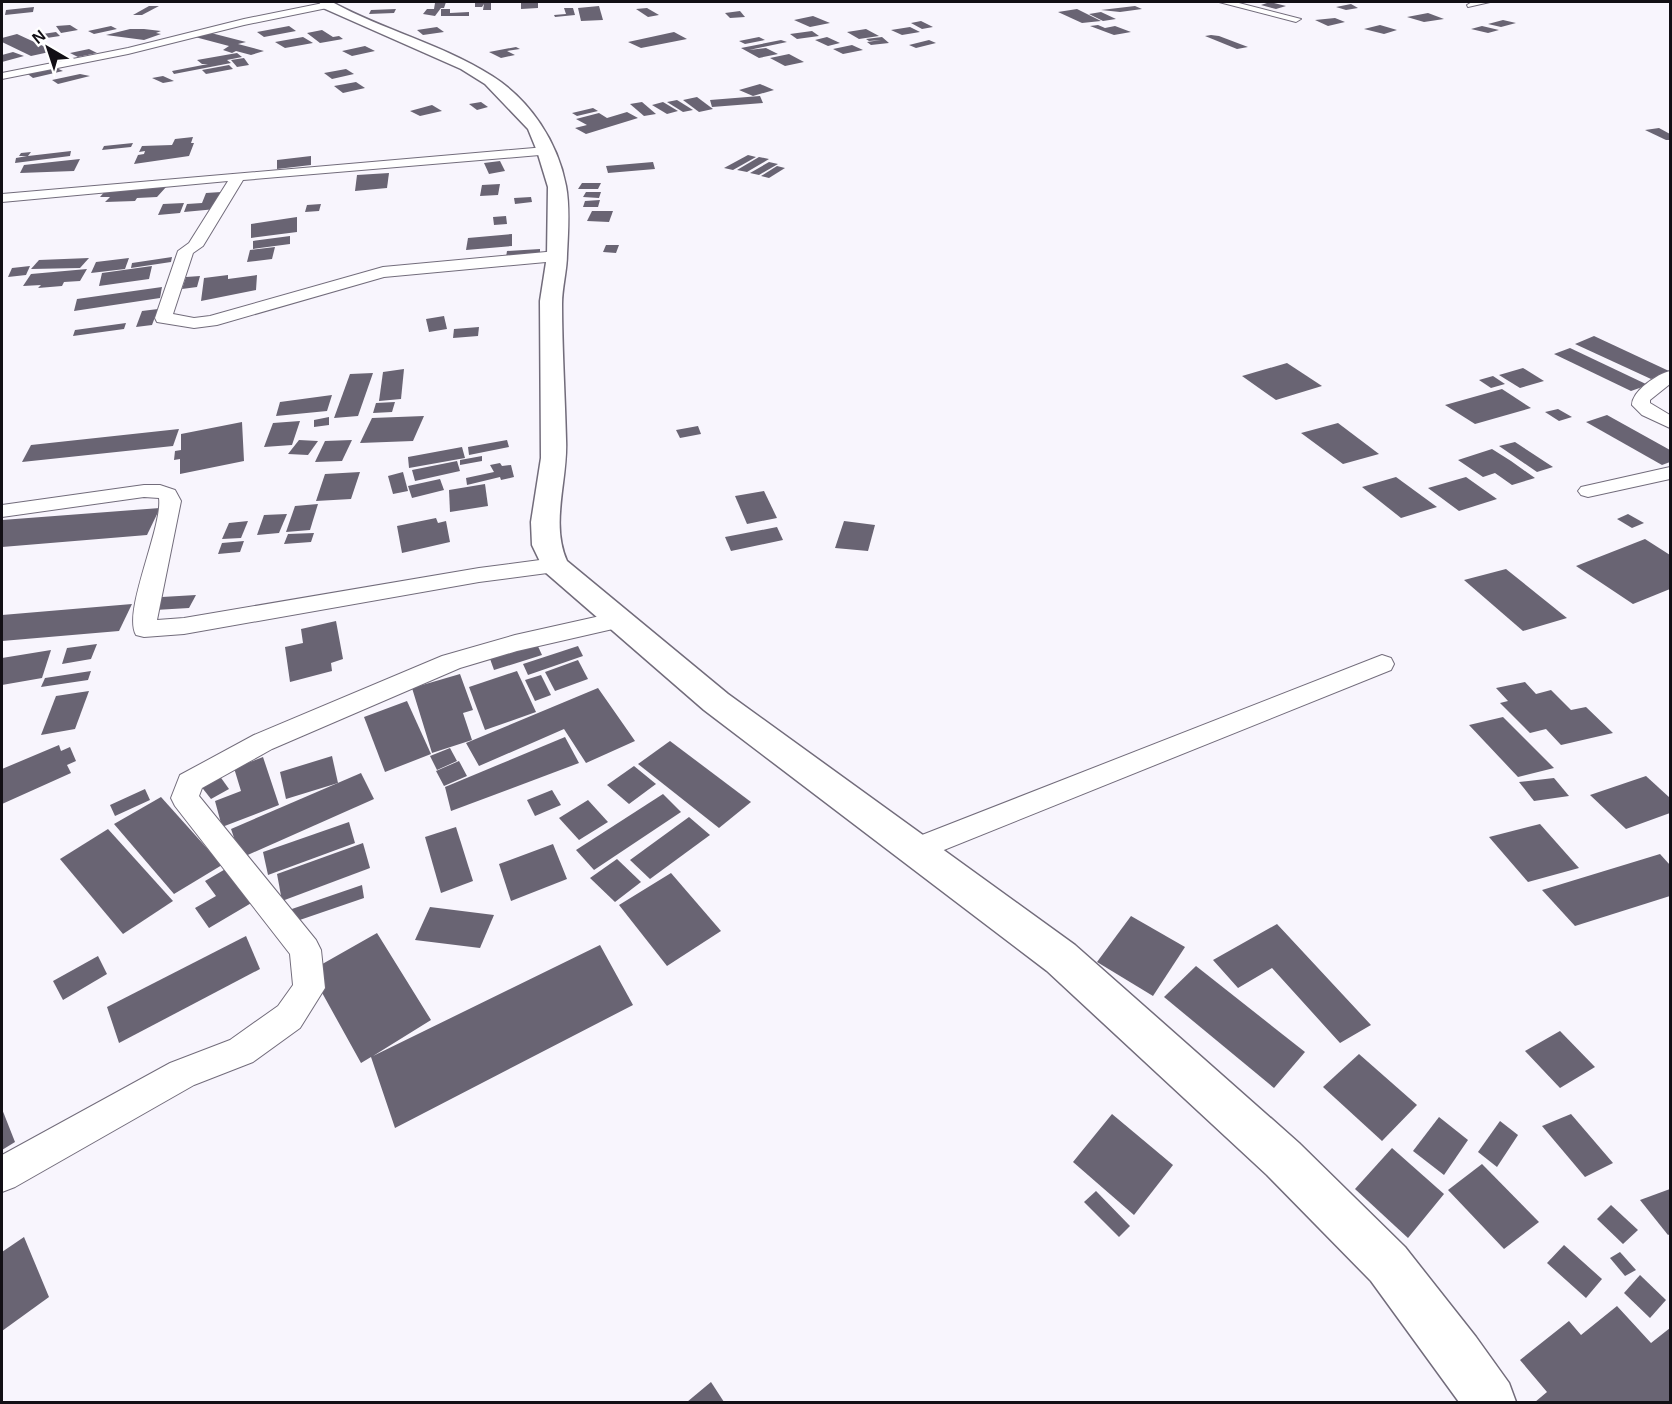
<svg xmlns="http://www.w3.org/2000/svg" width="1672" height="1404" font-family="Arial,sans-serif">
<rect width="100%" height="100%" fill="#f8f5fd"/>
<!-- building -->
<g fill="#696473">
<polygon points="446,2 444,8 441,8 435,16 423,14 427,9 434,9 435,3"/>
<polygon points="475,2 491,2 491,10 483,10 484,4 482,7 475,7"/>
<polygon points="521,2 538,2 538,8 521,9"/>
<polygon points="1270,2 1286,6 1276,9 1261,5"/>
<polygon points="1351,4 1358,8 1346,10 1336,7"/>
<polygon points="149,6 159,6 142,15 133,15"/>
<polygon points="599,6 603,20 581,21 578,8"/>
<polygon points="1135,6 1142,9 1120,12 1101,10"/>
<polygon points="34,7 33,12 5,15 6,10"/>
<polygon points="564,8 573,8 575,15 555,17 554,15 566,14"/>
<polygon points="647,8 659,15 648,17 636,9"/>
<polygon points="396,9 394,13 369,14 371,10"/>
<polygon points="441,9 450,9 450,13 469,12 469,16 441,16"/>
<polygon points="1077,9 1101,21 1082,23 1058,12"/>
<polygon points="740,11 745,17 730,18 725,13"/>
<polygon points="1101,12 1116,19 1103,21 1089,14"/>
<polygon points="1428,13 1444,19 1424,22 1407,17"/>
<polygon points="813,16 830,23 810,27 794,20"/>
<polygon points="1335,18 1345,22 1328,26 1315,20"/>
<polygon points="1503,20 1516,23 1501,27 1488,24"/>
<polygon points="921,21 933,27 922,29 911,23"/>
<polygon points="70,25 78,30 61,33 56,26"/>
<polygon points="1098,25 1105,28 1115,26 1131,32 1114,35 1090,26"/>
<polygon points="1380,25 1397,30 1384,34 1364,29"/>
<polygon points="111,26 117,29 94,34 88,31"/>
<polygon points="289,26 296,31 264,37 257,32"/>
<polygon points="1482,26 1499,30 1488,33 1471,29"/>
<polygon points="437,27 444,32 423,35 417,30"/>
<polygon points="910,27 920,32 902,35 891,30"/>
<polygon points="130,29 144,29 161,31 156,33 161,34 144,40 106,35"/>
<polygon points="866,29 879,36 859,39 847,32"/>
<polygon points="322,30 333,37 339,36 343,39 320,43 307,33"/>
<polygon points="812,31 819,36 797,39 790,34"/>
<polygon points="56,32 60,36 40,39 36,35"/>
<polygon points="674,32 687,39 641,48 628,42"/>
<polygon points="211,33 246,42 238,44 264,51 251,55 236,51 232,53 223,50 229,46 195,37"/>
<polygon points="17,34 54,51 31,56 2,42 2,38"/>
<polygon points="1211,35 1219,36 1248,47 1237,49 1205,36"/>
<polygon points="303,37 313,43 285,48 275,42"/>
<polygon points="759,37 765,40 745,44 739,41"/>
<polygon points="827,37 840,43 828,46 815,40"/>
<polygon points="882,37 889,43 871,45 867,42 881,40 869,41 866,39"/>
<polygon points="781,40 787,42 749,50 766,48 778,54 759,58 741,48"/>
<polygon points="929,40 936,43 916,48 909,45"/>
<polygon points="852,45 863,50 843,54 833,49"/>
<polygon points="365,46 375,51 352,56 342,51"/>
<polygon points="516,47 520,49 507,51 515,55 501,58 489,52"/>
<polygon points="89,49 97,53 78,57 70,53"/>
<polygon points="13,52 24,56 2,62 2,55"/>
<polygon points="237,53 242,57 227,60 231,63 174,74 172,71 208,64 202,64 197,60"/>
<polygon points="789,54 804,62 785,66 770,58"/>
<polygon points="244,58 249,65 237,67 231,60"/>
<polygon points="229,65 233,69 206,74 202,70"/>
<polygon points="52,66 63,71 33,78 25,72"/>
<polygon points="346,69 354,74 332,79 324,73"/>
<polygon points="80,74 90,76 58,84 52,80"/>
<polygon points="163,76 174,81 163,83 152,78"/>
<polygon points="356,82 365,88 343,93 334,86"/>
<polygon points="760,84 774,90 753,96 739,90"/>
<polygon points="760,96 763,103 712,107 710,100"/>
<polygon points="697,97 713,109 699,112 683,100"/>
<polygon points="677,100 693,110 683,112 667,102"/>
<polygon points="481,102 488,107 477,110 469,104"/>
<polygon points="642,102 656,114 644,116 630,104"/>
<polygon points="663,102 678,111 667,114 652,105"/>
<polygon points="432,105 442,111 420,116 410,111"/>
<polygon points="593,108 598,111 577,116 572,113"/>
<polygon points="627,112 638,118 586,134 575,128 587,125 576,119 599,113 607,118"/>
<polygon points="1659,128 1670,134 1670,140 1666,140 1645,130"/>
<polygon points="193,137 191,143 194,143 189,156 134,164 138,155 144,154 145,151 139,152 142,146 172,145 175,139"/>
<polygon points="133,143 131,147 102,150 104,146"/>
<polygon points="71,151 70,156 15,163 16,158 27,156 19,156 21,153 31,152 28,156"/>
<polygon points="748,155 756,157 733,170 724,168"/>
<polygon points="311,156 311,165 277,169 277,160"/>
<polygon points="759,157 769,159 747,172 737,170"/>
<polygon points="80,159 74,171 20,173 24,165"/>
<polygon points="500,161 505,171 489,174 484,163"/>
<polygon points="653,162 655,169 608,173 606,166"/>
<polygon points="769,162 778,164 759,175 750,173"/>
<polygon points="777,166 785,168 769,178 761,176"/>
<polygon points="389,173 387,188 355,191 357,175"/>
<polygon points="582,183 601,183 598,189 578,189"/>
<polygon points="500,184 498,195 480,196 482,185"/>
<polygon points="167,186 157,197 137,198 135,201 105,202 110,197 100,197 107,189"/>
<polygon points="221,192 216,209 184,212 187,204 202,203 206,193"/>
<polygon points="586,192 601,192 599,198 583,197"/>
<polygon points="531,197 532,202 515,204 514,198"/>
<polygon points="600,200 598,207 583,207 585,201"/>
<polygon points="184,203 180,213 158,215 163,204"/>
<polygon points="321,204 319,211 305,212 307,205"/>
<polygon points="592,211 613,211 609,222 587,221"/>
<polygon points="506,216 507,224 494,225 493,217"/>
<polygon points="297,217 297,232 251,238 251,224"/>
<polygon points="512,234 512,246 466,250 468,238"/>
<polygon points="290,236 290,244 253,249 253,241"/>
<polygon points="606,245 619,245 616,253 603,252"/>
<polygon points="275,247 272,259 247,262 250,250"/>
<polygon points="540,249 540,255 506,257 507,251"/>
<polygon points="172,257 171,262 131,268 132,263"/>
<polygon points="89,258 80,268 31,269 39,260"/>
<polygon points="129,258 125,269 91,273 96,262"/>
<polygon points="30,266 26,275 8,277 12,268"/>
<polygon points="152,266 149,279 99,286 102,273"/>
<polygon points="87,269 80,281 64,282 62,286 38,288 41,285 23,286 31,274"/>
<polygon points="228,275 228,279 257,275 256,290 201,301 204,278"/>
<polygon points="200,276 197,287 182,289 186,277"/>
<polygon points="162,287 160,298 74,311 77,299"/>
<polygon points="158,309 152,325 136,327 142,311"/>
<polygon points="444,316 447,329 429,332 426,319"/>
<polygon points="126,323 124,329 73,336 75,330"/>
<polygon points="479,327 478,336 453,338 454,329"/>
<polygon points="1594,336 1669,371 1651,379 1575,344"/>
<polygon points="1570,348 1648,385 1631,391 1554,354"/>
<polygon points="1287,363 1322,386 1276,400 1242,376"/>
<polygon points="1523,368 1544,381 1520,388 1499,375"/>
<polygon points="404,369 401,399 379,401 383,372"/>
<polygon points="373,373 358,416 334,418 350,374"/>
<polygon points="1493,376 1505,384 1491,388 1479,380"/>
<polygon points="1502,389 1531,408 1475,424 1445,405"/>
<polygon points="332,395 327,411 276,416 280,402"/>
<polygon points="395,402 392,412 373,413 376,403"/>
<polygon points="1558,409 1572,417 1559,421 1545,412"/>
<polygon points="1607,415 1670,450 1670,462 1662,465 1586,422"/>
<polygon points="424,416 413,441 360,443 372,418"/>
<polygon points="329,417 329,425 314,427 314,420"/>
<polygon points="300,421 292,445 264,447 273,423"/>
<polygon points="242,422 244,461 180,474 180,459 174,460 175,451 181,450 181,434"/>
<polygon points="1338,423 1379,454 1343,464 1301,433"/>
<polygon points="698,426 701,434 680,438 676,430"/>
<polygon points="179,429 173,446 22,462 31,445"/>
<polygon points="299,440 318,441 308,455 288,454"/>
<polygon points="352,440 342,461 315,462 325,441"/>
<polygon points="507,440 509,447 469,455 468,447"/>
<polygon points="1515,442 1553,467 1537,472 1499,446"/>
<polygon points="462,447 465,458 409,468 408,457"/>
<polygon points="1492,449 1511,461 1535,478 1512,485 1495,473 1483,477 1458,460"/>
<polygon points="482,456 482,461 460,465 460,460"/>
<polygon points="457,461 460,471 415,481 412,470"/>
<polygon points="500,463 502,466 511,465 514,477 501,480 500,477 467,485 466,478 494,472 490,465"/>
<polygon points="360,472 351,499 316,501 325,474"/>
<polygon points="403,472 408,491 393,494 388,476"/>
<polygon points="1396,477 1437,507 1401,518 1362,487"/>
<polygon points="1466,477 1497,499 1459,511 1428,488"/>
<polygon points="440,479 444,490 412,498 408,486"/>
<polygon points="485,484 488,506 450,512 449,490"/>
<polygon points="764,491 777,518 747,524 735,496"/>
<polygon points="318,504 310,530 286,532 295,506"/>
<polygon points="160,508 147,535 2,547 2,520"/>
<polygon points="287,514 279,533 257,535 264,515"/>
<polygon points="1628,514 1644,523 1632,528 1617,519"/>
<polygon points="436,518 438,523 446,521 450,542 402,553 397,526"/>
<polygon points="248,521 241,538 222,539 229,523"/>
<polygon points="844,521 875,525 868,551 835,548"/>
<polygon points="777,527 783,540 731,551 725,537"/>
<polygon points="314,533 311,542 284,544 288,534"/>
<polygon points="1645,539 1670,555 1670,589 1633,604 1576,566"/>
<polygon points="244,541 240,552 218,554 222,543"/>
<polygon points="1506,569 1567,618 1523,631 1464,580"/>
<polygon points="196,595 189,608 155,610 162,597"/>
<polygon points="132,604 119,631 2,641 2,615"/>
<polygon points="336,621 343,659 331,663 332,671 290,682 285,647 303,643 301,629"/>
<polygon points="536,642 542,655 494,670 489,656"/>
<polygon points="97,644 91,659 62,664 67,648"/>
<polygon points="578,646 583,656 528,675 523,664"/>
<polygon points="51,650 42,678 2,685 2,658"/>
<polygon points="578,660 588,679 555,691 545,672"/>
<polygon points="91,671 88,680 41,687 45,678"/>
<polygon points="517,671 536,712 485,730 469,687"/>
<polygon points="460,674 473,710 463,713 472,740 432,753 412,688"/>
<polygon points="541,675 551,695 535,701 525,680"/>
<polygon points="1525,682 1536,694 1551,690 1571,710 1586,707 1613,733 1561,745 1546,729 1530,733 1500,703 1508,701 1496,688"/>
<polygon points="598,688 635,741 586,763 564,729 479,766 466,743"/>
<polygon points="89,691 75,729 41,735 56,696"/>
<polygon points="407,701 431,754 385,772 364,717"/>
<polygon points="1503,717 1554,768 1518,777 1469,725"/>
<polygon points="565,737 579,763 451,811 445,787"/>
<polygon points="670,741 751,802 719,828 638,764"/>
<polygon points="59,745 61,751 70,747 76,761 67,765 71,773 2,804 2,769"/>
<polygon points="450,748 457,761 437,770 430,756"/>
<polygon points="332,756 338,783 286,799 280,772"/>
<polygon points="263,757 279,805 222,827 215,801 241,791 234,768"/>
<polygon points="459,761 467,776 444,786 436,771"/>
<polygon points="634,766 656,784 629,804 607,785"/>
<polygon points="361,773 374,799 241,858 231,829"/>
<polygon points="219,775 229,789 211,799 200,785"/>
<polygon points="1646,776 1670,798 1670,813 1626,829 1590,795"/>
<polygon points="1554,778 1569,796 1534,801 1519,782"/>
<polygon points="145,789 150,800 115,816 110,805"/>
<polygon points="552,790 561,805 535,816 527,800"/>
<polygon points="663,794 681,812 594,870 576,850"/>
<polygon points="161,797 222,865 174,894 114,824"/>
<polygon points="588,800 608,822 579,840 559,818"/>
<polygon points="689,817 710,835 650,879 630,860"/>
<polygon points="349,822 355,843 268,875 263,852"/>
<polygon points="1540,824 1579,868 1528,882 1489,837"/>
<polygon points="456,827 473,881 441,893 425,837"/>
<polygon points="108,829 173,901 123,934 60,859"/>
<polygon points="363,843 370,868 282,901 277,874"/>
<polygon points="553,844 567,879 511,901 499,864"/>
<polygon points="1660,854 1670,865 1670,896 1575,926 1542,890"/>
<polygon points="617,859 641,882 615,902 590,878"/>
<polygon points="234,864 258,899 209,928 195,908 216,896 205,881"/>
<polygon points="671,873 721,931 667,966 619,905"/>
<polygon points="362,885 364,898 288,924 286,911"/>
<polygon points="430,907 494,915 480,948 415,940"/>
<polygon points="1131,916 1185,947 1153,996 1097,962"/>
<polygon points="1277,924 1371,1025 1340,1043 1272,968 1238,988 1213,960"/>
<polygon points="377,933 431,1020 373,1056 600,945 633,1005 395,1128 371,1057 361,1063 310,971"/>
<polygon points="246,936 260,969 119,1043 107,1007"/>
<polygon points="98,956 107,974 63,1000 53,981"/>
<polygon points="1196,966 1305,1052 1274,1088 1164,997"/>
<polygon points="1560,1031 1595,1067 1560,1088 1525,1051"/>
<polygon points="1359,1054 1417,1105 1382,1141 1323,1087"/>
<polygon points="2,1109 15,1142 2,1150"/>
<polygon points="1112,1114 1173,1165 1134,1215 1073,1162"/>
<polygon points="1571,1114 1613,1163 1585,1177 1542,1126"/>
<polygon points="1439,1117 1468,1140 1444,1175 1413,1151"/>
<polygon points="1500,1121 1518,1135 1497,1167 1478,1152"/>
<polygon points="1392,1148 1444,1194 1408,1238 1355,1189"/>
<polygon points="1482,1164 1539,1222 1504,1249 1448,1190"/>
<polygon points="1670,1189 1670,1234 1668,1235 1640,1200"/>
<polygon points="1096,1191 1130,1226 1119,1237 1084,1202"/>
<polygon points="1611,1205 1638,1230 1623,1244 1597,1219"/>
<polygon points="24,1237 49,1297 2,1331 2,1252"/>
<polygon points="1564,1245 1602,1279 1586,1298 1547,1263"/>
<polygon points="1620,1252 1636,1270 1625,1276 1610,1258"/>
<polygon points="1640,1275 1666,1300 1650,1318 1624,1293"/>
<polygon points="1617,1306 1651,1343 1670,1328 1670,1402 1535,1402 1547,1392 1520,1360 1569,1321 1581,1335"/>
<polygon points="711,1382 724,1402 687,1402"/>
</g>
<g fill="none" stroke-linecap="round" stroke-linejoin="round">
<!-- minor casing -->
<g stroke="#726c7b" stroke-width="2">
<g id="minor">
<polygon points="328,2 332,3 332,7 244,25 128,54 2,79 2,73 128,48 244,19"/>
<polygon points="1219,2 1235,2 1301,19 1296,22"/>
<polygon points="1472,2 1490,2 1468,7 1467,5"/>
<polygon points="546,147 551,148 553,151 551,154 243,180 203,246 193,253 173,314 194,318 210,316 383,267 557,251 565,256 557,261 384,277 217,325 194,328 157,322 155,318 178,251 189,243 228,181 2,202 2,194"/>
<path d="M 1670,371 L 1670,384 L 1650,400 L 1650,403 L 1670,415 L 1670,428 L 1642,415 L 1632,405 C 1632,391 1657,374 1670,371 Z"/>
<polygon points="1670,467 1670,479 1588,497 1581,495 1578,491 1581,487"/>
<path d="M 144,485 L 160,485 L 175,490 L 181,501 L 157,620 L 184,618 L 479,568 L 555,558 L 563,560 L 566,565 L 563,570 L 555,572 L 479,582 L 184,634 L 144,637 L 136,635 C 122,612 163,527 159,498 L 144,497 L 2,517 L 2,505 Z"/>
<polygon points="618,612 626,614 630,620 626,626 517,651 460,668 272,749 202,788 199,796 316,940 321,950 325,988 300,1028 253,1062 194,1085 15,1187 2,1192 2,1155 170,1063 230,1040 278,1006 293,985 290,954 175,806 171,798 180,775 254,735 442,656 515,635"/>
<polygon points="1382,655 1391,658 1394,664 1391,670 924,858 914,862 904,858 900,850 904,842"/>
</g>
</g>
<!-- tertiary casing -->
<g stroke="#726c7b" stroke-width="3">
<path id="tertiary" d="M 319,2 L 332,2 C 383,30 442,44 492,76 C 530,100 558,142 566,186 C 570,207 568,233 567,254 C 567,271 562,287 562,304 C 562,349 565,395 566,440 C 568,480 550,523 567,561 L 728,694 L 1075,945 L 1299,1143 L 1405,1247 L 1476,1337 L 1509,1383 L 1516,1402 L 1459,1402 L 1371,1281 L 1267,1175 L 1047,971 L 704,710 L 545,572 L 532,545 L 531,522 L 541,458 L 540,301 L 547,256 L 548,187 L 537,151 L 528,129 L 485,84 L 461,69 L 323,8 Z"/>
</g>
<!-- minor -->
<use href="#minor" fill="#fff" fill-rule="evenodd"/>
<!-- tertiary -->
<use href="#tertiary" fill="#fff" fill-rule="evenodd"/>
</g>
<!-- border -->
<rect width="1672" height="1404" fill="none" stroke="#120f15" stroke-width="6"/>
<!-- north arrow -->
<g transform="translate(48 48) rotate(321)" stroke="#ffffff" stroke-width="4.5" paint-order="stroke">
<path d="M0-4.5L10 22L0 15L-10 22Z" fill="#120f15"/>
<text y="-9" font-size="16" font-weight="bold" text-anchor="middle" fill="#120f15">N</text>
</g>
</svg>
